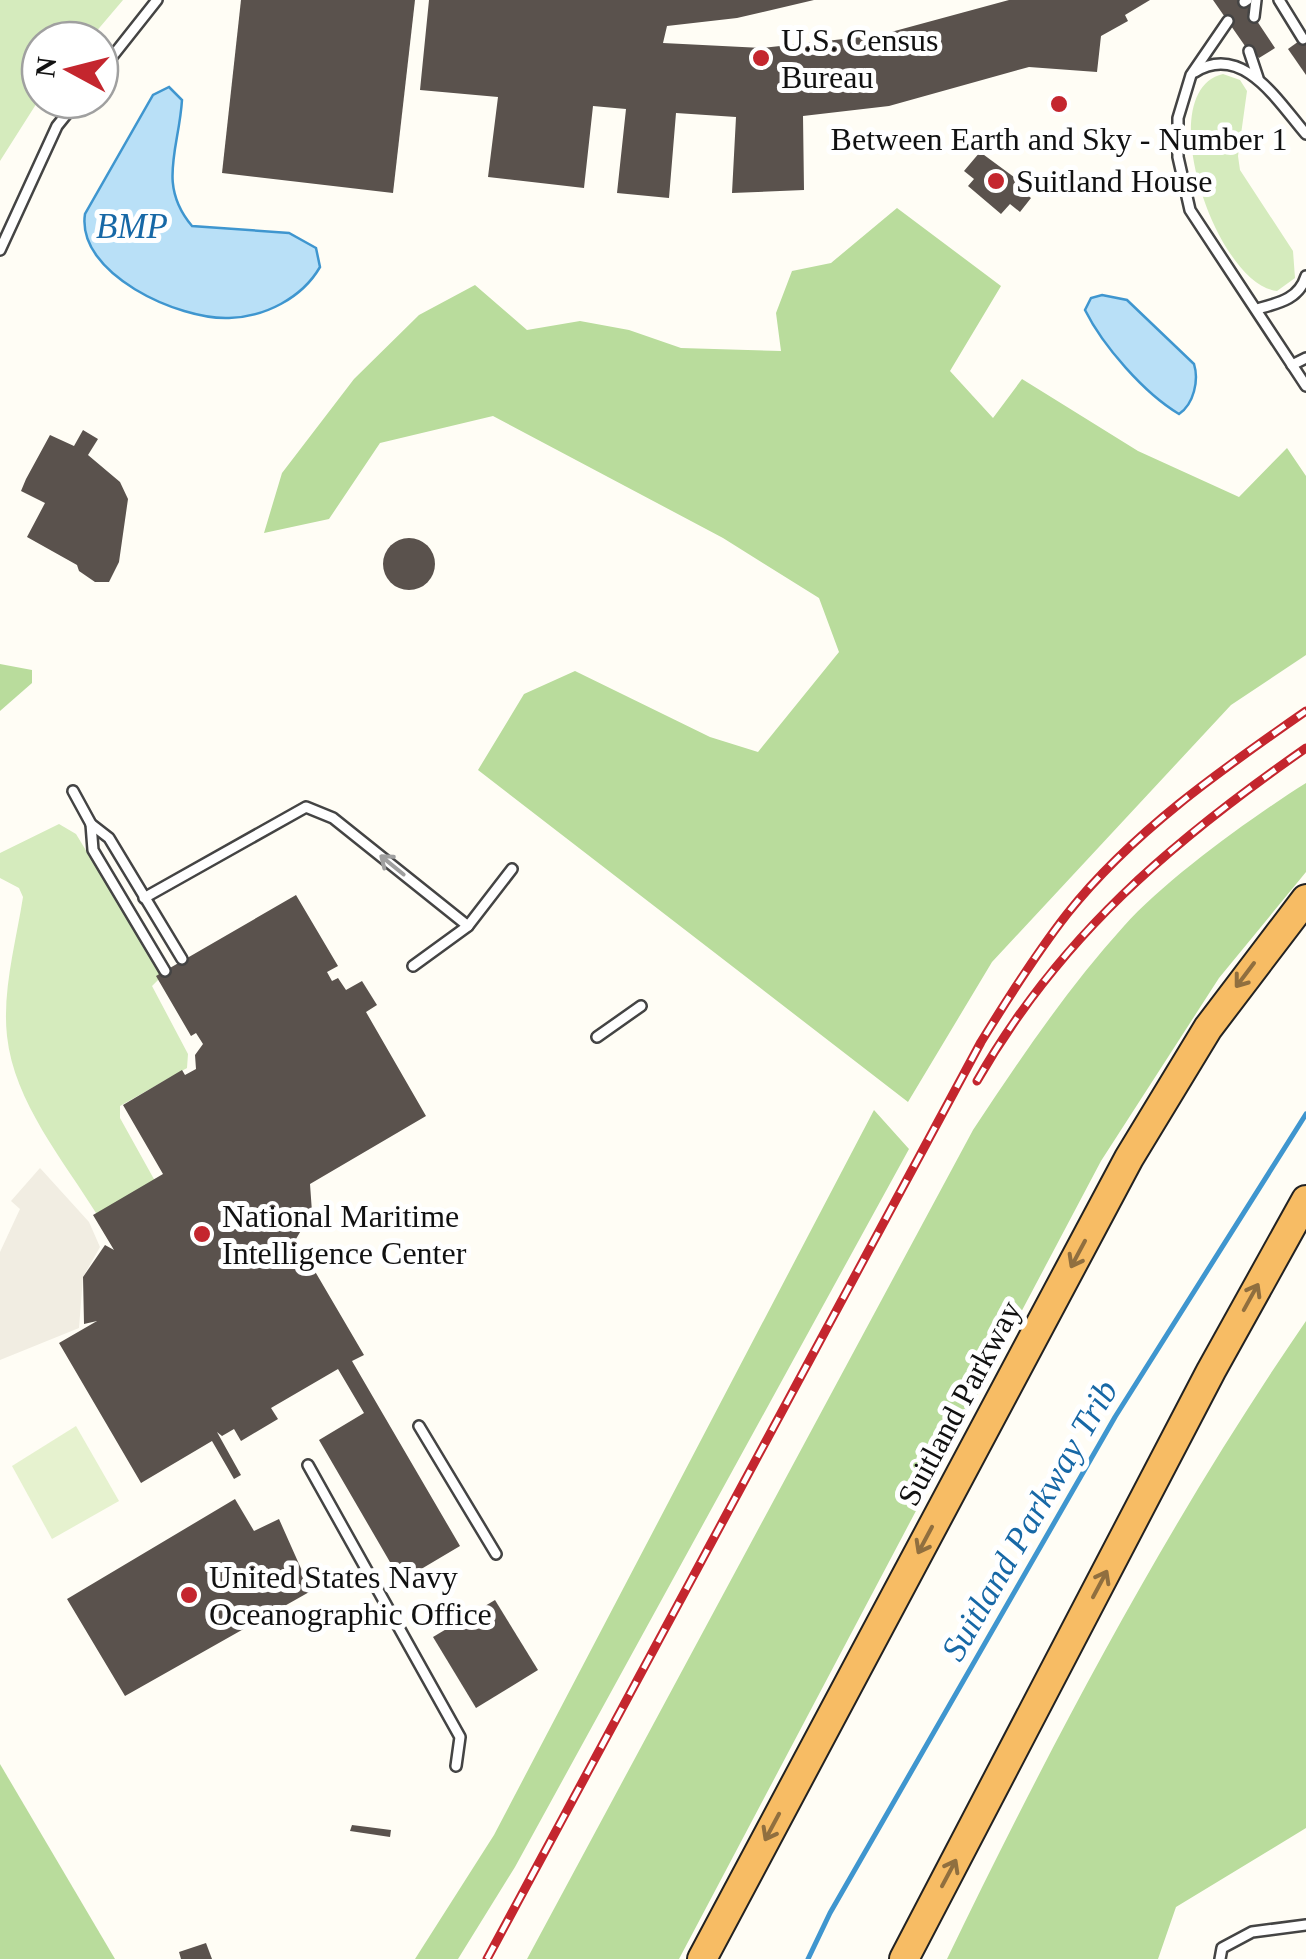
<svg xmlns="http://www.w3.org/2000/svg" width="1306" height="1959" font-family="'Times New Roman',serif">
<rect width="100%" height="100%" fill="#fffdf5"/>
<!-- green -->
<g fill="#d5ebbd">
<polygon points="0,0 123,0 89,40 40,40 40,98 0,161"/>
<path d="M 1223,74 L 1240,80 L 1247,91 L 1238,156 L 1240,170 L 1293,251 L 1295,278 L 1277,291 C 1216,285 1150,91 1223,74 Z"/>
<path d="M 59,824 L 76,834 L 162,976 L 152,986 L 188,1054 L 187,1068 L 120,1106 L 120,1118 L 155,1181 L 98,1216 C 64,1161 14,1102 7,1036 C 2,991 16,942 23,897 L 19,888 L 0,878 L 0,853 Z"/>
</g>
<!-- forest -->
<g fill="#b9dc9c">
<polygon points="897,208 1001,286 950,371 993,418 1022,379 1138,451 1239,497 1287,448 1306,476 1306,655 1231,705 992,962 908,1102 478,770 524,694 575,671 710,737 758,752 839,652 819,598 723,538 493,416 380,443 329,519 264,533 282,473 354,379 419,315 475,285 527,330 580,321 629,330 681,348 781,351 776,313 792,271 831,263"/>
<polygon points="0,664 32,670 32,683 0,711"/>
<path d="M 1306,783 L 1306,872 L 1219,978 L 1101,1161 L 679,1959 L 527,1959 L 973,1130 C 1020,1059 1067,989 1124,926 C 1166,879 1252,817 1306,783 Z"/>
<polygon points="874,1110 909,1149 515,1867 458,1959 415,1959 494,1835"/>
<path d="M 1306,1321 L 1306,1828 L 1176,1907 L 1158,1959 L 947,1959 C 1053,1740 1168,1522 1306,1321 Z"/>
<polygon points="0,1764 115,1959 0,1959"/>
</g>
<!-- pitch -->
<polygon fill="#e6f2cf" points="76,1426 119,1501 52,1539 12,1466"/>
<!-- plaza -->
<polygon fill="#f1ede2" points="40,1168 89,1222 100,1247 83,1277 79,1328 0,1360 0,1252 20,1209 11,1201"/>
<!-- water -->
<g fill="#b9e0f7" stroke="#3f96cf" stroke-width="2.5">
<path d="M 169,87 L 182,100 C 179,149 157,185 192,226 L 289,233 L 316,248 L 320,267 C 302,298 265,317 229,318 C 179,320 76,274 85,214 L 153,95 Z"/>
<path d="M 1102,295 L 1127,300 L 1194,364 C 1199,380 1194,404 1179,414 C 1144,393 1103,346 1085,310 L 1091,298 Z"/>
</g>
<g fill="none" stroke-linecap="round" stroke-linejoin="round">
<!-- stream -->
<polyline stroke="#3f96cf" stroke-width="5" points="808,1959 830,1913 1115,1417 1306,1114"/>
</g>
<!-- building -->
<g fill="#5a524d">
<polygon points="241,0 415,0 393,193 222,173"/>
<polygon points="429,0 814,0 737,18 667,26 663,43 762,48 880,35 1009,0 1150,0 1125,15 1128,21 1101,36 1097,72 1029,67 889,106 803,116 804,190 732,193 736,117 676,113 669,198 617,193 626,109 593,106 584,188 488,177 498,97 420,90"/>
<polygon points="1213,0 1243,0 1275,48 1259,58 1256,54 1252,56"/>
<polygon points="1306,36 1306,75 1288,49"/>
<polygon points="980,152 1022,183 1019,188 1031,198 1020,212 1010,204 1001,214 968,186 974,179 964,171"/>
<polygon points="83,430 98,439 88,455 120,482 128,499 119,562 109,582 95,582 79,571 77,565 27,537 45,503 21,491 26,479 50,435 74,446"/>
<circle cx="409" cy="564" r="26"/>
<polygon points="296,895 338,966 327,972 332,981 338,978 346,990 362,981 377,1005 366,1012 426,1116 310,1184 312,1212 296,1239 364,1355 352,1361 460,1546 401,1581 319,1440 364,1413 338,1369 271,1408 278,1419 241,1441 234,1429 222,1436 217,1432 241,1475 234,1479 212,1441 141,1483 59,1343 97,1321 84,1324 83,1277 105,1245 114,1250 93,1215 163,1174 123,1105 182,1070 185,1075 196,1069 195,1055 203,1044 196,1033 191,1036 156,976"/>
<polygon points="235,1499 254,1531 279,1519 311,1591 125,1696 67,1599"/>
<polygon points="495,1600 538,1670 476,1708 433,1637"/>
<polygon points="352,1825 391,1830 390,1837 350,1831"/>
<polygon points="206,1943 212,1959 181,1959 179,1952"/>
</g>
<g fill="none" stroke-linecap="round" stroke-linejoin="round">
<!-- service casing -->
<g stroke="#444" stroke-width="14">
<g id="service">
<polyline points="1279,0 1303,39"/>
<polyline points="1244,2 1247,0"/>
<polyline points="1254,17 1256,0"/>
<polyline points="1228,21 1191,75 1178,118 1178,157 1190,210 1306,386"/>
<polyline points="1249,51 1258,78"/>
<polyline points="100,72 157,0"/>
<path d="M 1195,72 C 1243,42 1279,103 1306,134"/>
<polyline points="0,250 57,126 78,100"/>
<path d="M 1257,309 C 1279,303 1299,299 1306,276"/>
<polyline points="1292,365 1306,358"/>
<polyline points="73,791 91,824 109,838 182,959"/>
<polyline points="91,824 93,850 165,971"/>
<polyline points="144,898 306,807 333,818 468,926"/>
<polyline points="413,966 468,926 512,869"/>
<polyline points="597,1037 641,1006"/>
<polyline points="419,1426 496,1554"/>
<polyline points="308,1465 460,1737 456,1766"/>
<polyline points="1220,1959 1222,1948 1252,1932 1306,1925"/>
</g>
</g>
<!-- trunk casing -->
<g stroke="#222" stroke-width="32">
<g id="trunk">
<polyline points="702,1959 1129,1158 1208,1028 1306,899"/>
<polyline points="904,1959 1211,1371 1306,1200"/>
</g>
</g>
<!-- service -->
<use href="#service" stroke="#fff" stroke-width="9"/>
<!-- trunk -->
<use href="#trunk" stroke="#f7bc64" stroke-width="28"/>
<!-- rail casing -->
<g stroke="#c4262e" stroke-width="9">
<g id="rail">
<path d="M 977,1081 C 1060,936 1171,842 1306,748"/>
<path d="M 487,1959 L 981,1042 C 1008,998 1035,955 1067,914 C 1132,832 1221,770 1306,711"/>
</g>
</g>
<!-- rail -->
<use href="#rail" stroke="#fff" stroke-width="5" stroke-dasharray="15" stroke-linecap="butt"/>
</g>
<!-- one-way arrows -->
<defs><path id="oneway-shaft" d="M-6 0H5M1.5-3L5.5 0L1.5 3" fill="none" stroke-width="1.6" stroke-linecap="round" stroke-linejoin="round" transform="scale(2.5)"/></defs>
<use stroke="#a0a0a0" href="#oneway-shaft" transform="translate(392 865) rotate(-141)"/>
<g stroke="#906f3f">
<use href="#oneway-shaft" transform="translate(1245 975) rotate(127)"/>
<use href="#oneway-shaft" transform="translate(1078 1254) rotate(118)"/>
<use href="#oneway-shaft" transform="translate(1251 1297) rotate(-61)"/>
<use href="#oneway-shaft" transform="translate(925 1540) rotate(118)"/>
<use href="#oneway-shaft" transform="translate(1100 1584) rotate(-62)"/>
<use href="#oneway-shaft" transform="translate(772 1827) rotate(118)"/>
<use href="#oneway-shaft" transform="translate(949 1873) rotate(-62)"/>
</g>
<!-- markers -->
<g fill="#c4262e" stroke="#fff" stroke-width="4">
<circle cx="761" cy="58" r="10"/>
<circle cx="1059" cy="104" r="10"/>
<circle cx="996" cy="181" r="10"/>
<circle cx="202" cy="1234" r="10"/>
<circle cx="189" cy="1595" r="10"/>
</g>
<g text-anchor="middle" stroke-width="10" stroke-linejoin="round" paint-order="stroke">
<!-- poi labels -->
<g font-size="32" fill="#111" stroke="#fff" text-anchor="start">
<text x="781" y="51">U.S. Census<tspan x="781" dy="37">Bureau</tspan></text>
<text x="1059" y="150" text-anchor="middle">Between Earth and Sky - Number 1</text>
<text x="1016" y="192">Suitland House</text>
<text x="222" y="1227">National Maritime<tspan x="222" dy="37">Intelligence Center</tspan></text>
<text x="209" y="1588">United States Navy<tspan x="209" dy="37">Oceanographic Office</tspan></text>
</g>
<!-- street labels -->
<g font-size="32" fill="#111" stroke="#fff">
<text transform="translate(959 1403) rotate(-62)" y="11">Suitland Parkway</text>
</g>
<!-- water labels -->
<g font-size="35" font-style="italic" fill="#1768a6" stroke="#fff">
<text x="132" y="238">BMP</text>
<text transform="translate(1029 1520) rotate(-60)" y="12">Suitland Parkway Trib</text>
</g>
</g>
<!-- north arrow -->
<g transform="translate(70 70) rotate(277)"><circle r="48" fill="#ffffff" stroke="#a0a0a0" stroke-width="2.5"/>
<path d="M0-8L18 38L0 25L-18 38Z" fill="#c4262e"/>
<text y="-15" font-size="28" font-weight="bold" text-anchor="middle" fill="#111111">N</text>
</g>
</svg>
